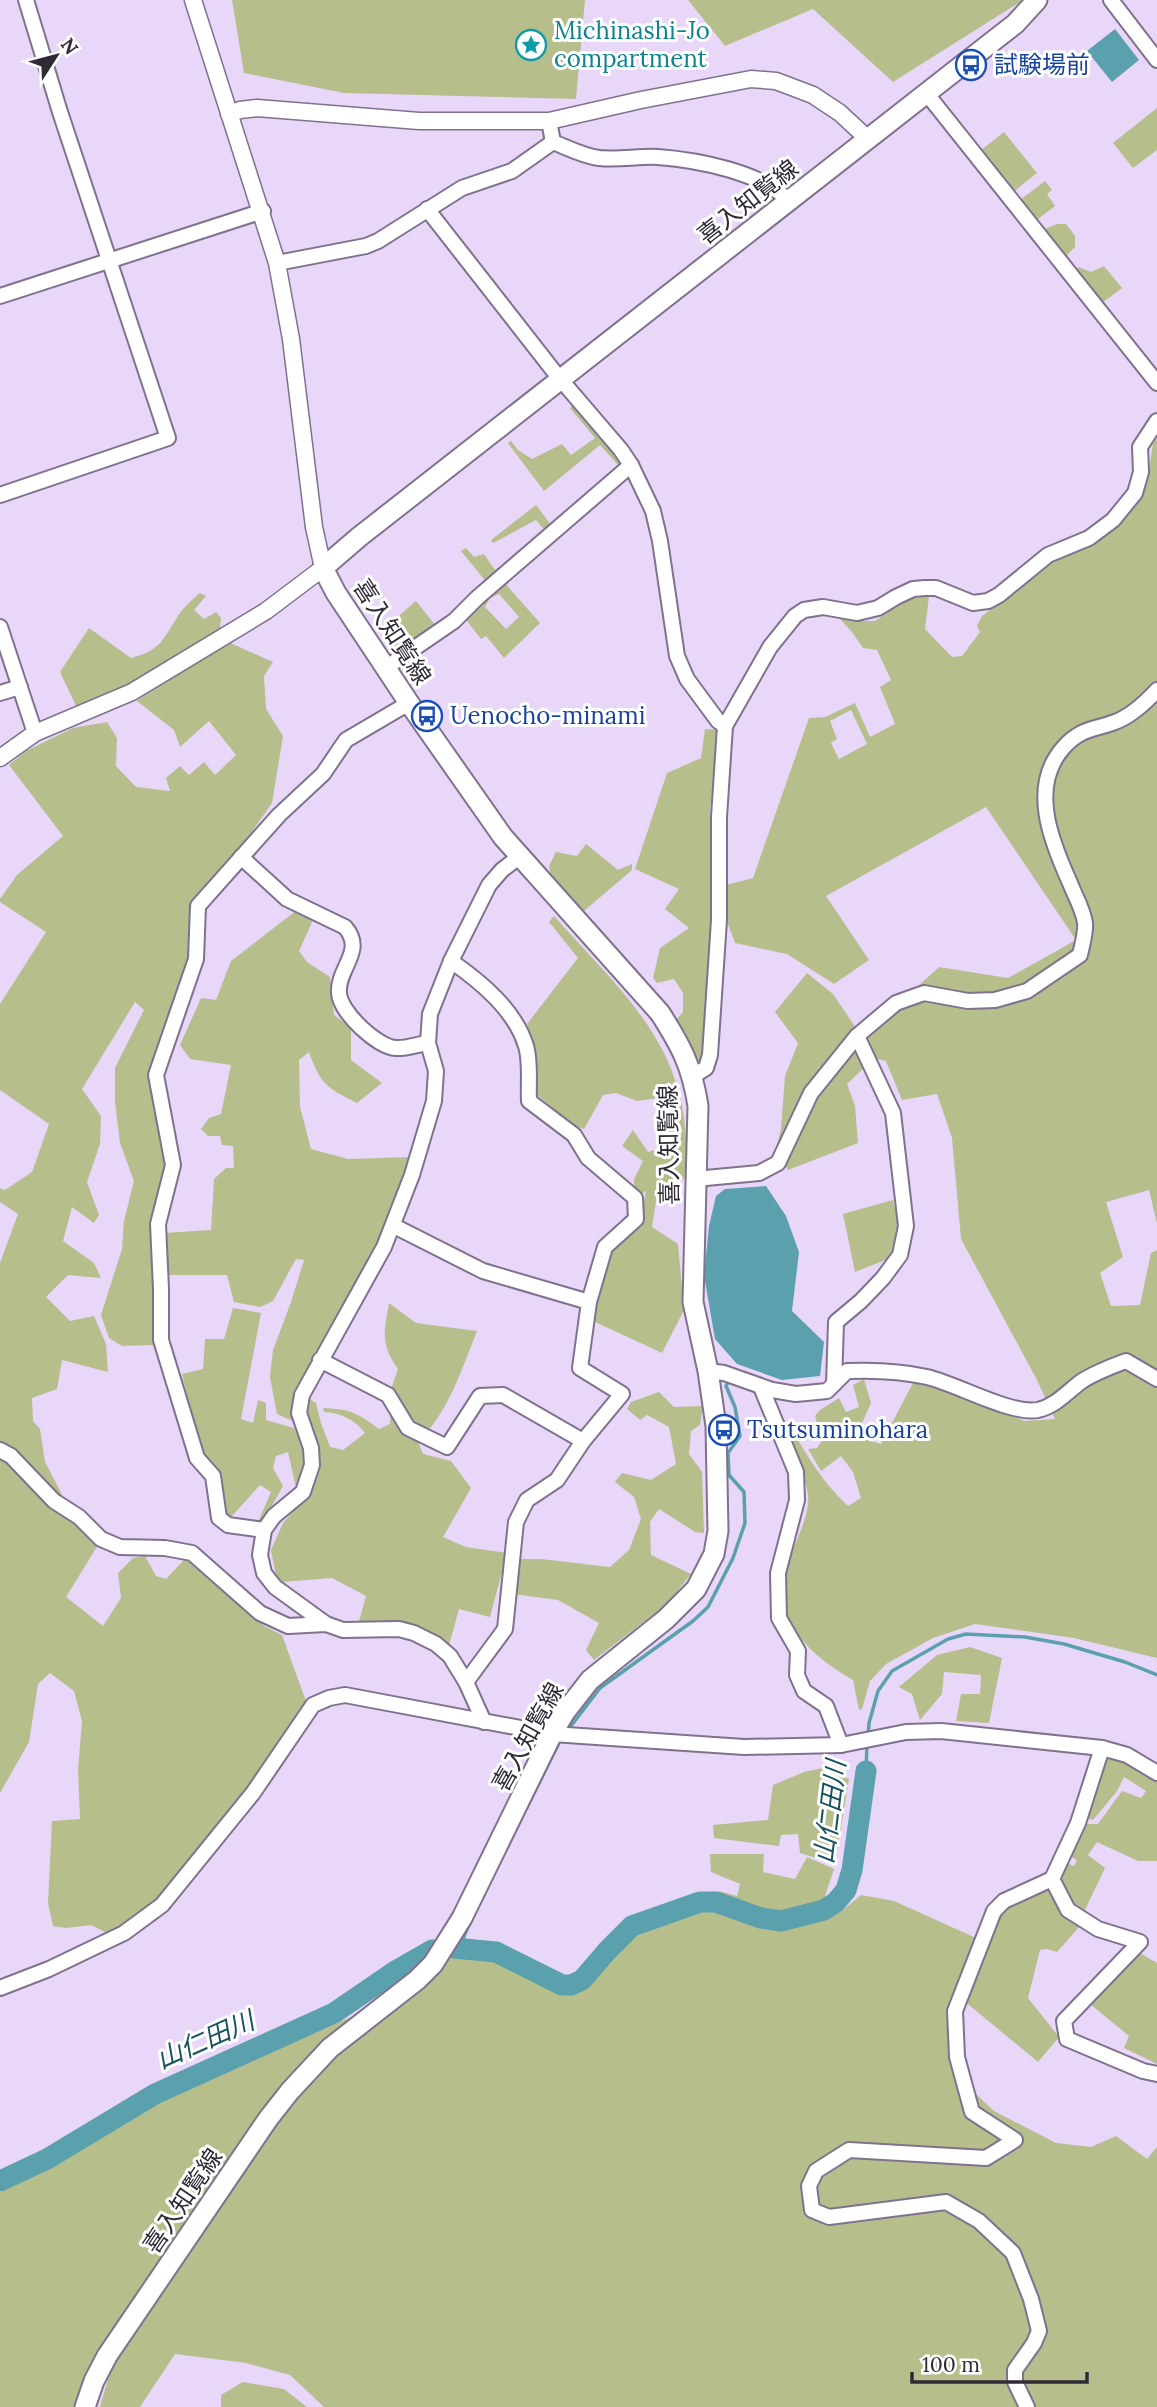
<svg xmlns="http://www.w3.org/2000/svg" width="1157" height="2407" font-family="Lora,'Noto Sans JP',serif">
<rect width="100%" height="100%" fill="#e8d7f9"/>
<!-- green -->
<g fill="#b6be8c" fill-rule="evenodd">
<polygon points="232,0 585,0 576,99 344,93 244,73"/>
<polygon points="688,0 1023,0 893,82 813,9 725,46"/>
<polygon points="1157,108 1157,150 1133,168 1113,143"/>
<polygon points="1004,132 1037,173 1012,193 980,151"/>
<path d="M 1045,181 L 1052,190 L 1047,194 L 1055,206 L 1038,219 C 1030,217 1021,209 1020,200 Z"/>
<polygon points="1057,224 1066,224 1075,236 1075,247 1064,258 1042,230"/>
<polygon points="1104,266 1122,288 1102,303 1074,271 1079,267 1091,272"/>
<polygon points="573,405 622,464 619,466 600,445 544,491 508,443 511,441 518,450 532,459 562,444 571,455 595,438 570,408"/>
<path d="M 1157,438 L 1157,1223 L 1149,1190 L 1106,1202 L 1123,1257 L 1100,1273 L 1111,1306 L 1140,1305 L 1151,1253 L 1157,1250 L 1157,1372 L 1134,1358 L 1115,1358 L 1147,1378 L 1157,1388 L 1157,1658 L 1074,1638 L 975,1624 L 933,1638 L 886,1664 L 870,1681 L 862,1709 L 859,1710 L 853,1680 C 809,1655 771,1620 787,1565 C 793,1547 806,1523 808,1504 C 811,1486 793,1450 785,1433 L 793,1431 C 808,1458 825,1485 848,1506 L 861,1498 L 853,1472 L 841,1456 L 821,1471 L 808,1449 L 817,1448 L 828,1431 L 817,1423 L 815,1416 L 820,1410 L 839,1398 L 846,1412 L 859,1407 L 853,1385 L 864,1379 L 871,1403 L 856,1437 L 881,1444 L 914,1381 L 1025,1421 L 1055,1419 L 1036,1378 L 961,1239 L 952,1138 L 937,1094 L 902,1100 L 886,1061 L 873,1058 L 867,1033 L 939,967 L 1008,978 L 1076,940 L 986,807 L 826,896 L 869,960 L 834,984 L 787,954 L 735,943 L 725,916 L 726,885 L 753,878 L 809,718 L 825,717 L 855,703 L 870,737 L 895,724 L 880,687 L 891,680 L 877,650 L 863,648 L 852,632 L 837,616 L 861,621 L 875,621 L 909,598 L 929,596 L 925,629 L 952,657 L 962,656 L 980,632 L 977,626 L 982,616 L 1058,557 L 1096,542 L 1130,509 L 1147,482 L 1153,444 ZM 851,710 L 867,744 L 839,759 L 831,743 L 837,739 L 830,721 Z"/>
<polygon points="536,505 551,525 545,531 536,520 493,543 491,540"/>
<path d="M 466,548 L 474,557 L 484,554 L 495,570 L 520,554 L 503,581 L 540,623 L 504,658 L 486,636 L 481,639 L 464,617 L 492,589 L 461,551 ZM 499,594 L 519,617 L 506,629 L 485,607 L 490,598 Z"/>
<path d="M 200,593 L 206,596 L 194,610 L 204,619 L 216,612 L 221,618 L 220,629 L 127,689 L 77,708 L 60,672 L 89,628 L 131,658 C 163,650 163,638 180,613 C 185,606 193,599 200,593 Z"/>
<polygon points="416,601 436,626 396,654 393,651 394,620"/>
<polygon points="226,641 273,662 264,676 266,709 283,736 272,803 235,856 194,904 190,959 158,1049 168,1165 155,1345 122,1346 109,1338 101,1315 122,1249 124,1221 134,1181 120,1143 115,1102 115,1068 144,1010 135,1002 82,1089 101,1116 100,1144 87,1182 99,1215 94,1223 72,1207 63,1241 94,1263 101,1278 68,1275 46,1297 70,1321 94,1316 106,1344 108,1372 62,1360 57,1389 32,1398 33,1421 40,1429 45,1462 76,1521 98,1545 66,1597 103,1626 121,1598 118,1573 133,1558 145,1556 156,1576 166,1579 185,1559 264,1626 282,1635 307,1704 239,1801 155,1905 111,1935 91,1925 66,1928 53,1926 48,1903 52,1821 80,1819 78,1770 82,1721 74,1691 50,1673 38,1684 29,1742 0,1793 0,1263 18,1214 0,1202 0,1188 5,1190 32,1172 49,1124 0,1090 0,1004 46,932 0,902 0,899 17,875 63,836 9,765 26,751 73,728 107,722 117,738 116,766 136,787 170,791 166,778 180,766 189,775 204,762 215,775 236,755 209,721 180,747 174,730 137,701 198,662"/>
<polygon points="705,729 720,730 710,808 712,917 702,1060 695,1061 676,1020 683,1012 683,993 674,979 657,983 653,978 660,948 689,928 665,909 679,889 635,869 667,773 701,758"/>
<polygon points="586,844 618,870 632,864 632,870 584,911 551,876 549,866 556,852 577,856"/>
<path d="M 297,910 L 313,920 L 299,951 L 307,962 L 330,977 L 334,1015 L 351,1028 L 351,1060 L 382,1083 L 357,1103 C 327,1088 320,1084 309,1052 L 299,1060 L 300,1107 L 311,1149 L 348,1159 L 411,1157 L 388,1228 L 295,1393 L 297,1423 L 277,1414 L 270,1377 L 273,1350 L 291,1302 L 304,1260 L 296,1259 L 273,1301 L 260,1307 L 234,1302 L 227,1275 L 165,1275 L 164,1233 L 211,1230 L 214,1179 L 226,1168 L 234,1168 L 233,1146 L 222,1145 L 220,1136 L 208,1136 L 201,1129 L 209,1118 L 221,1114 L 231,1065 L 190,1059 L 180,1045 L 201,998 L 216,1000 L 231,961 Z"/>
<path d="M 554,916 C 597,965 655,1017 675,1080 C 686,1111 687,1144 687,1176 L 678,1185 L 658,1189 L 652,1227 L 678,1244 L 684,1310 L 662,1353 L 593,1321 L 594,1291 L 606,1270 L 607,1251 L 640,1222 L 646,1191 L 639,1196 L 634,1189 L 634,1179 L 643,1161 L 622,1146 L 633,1130 L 648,1152 L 668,1146 L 658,1098 L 637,1101 L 616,1093 L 603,1095 L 584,1129 L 573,1125 L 533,1091 L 536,1059 L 527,1024 L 578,958 L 549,922 Z"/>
<polygon points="807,973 833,994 856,1028 865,1067 847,1084 855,1106 858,1143 788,1170 776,1149 781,1129 785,1076 798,1043 775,1012"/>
<path d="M 893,1200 C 898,1220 902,1238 893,1257 L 855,1272 L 843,1214 Z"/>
<path d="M 389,1303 L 416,1323 L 477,1331 C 461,1371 449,1411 418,1442 L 423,1454 L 451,1461 L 471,1488 L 443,1537 L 466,1547 L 507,1553 L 490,1617 L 459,1609 L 449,1645 L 413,1625 L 358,1625 L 366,1596 L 332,1578 L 281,1582 L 276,1576 L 271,1550 L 283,1523 L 308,1494 L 320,1455 L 306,1415 L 308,1398 L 316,1403 L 321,1423 L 330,1447 L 343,1450 L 365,1433 C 354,1419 341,1413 324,1412 L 323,1408 C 350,1409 358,1413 379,1429 L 390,1424 L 392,1386 L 398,1369 C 380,1344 384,1332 389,1303 Z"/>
<path d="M 233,1308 L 261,1313 L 241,1419 L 253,1423 L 258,1400 L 266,1403 L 266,1420 L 294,1428 C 308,1457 307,1462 297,1492 L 288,1452 L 276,1456 L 273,1468 L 283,1486 L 262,1523 L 258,1522 L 271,1492 L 260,1485 L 232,1516 L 223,1516 L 201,1455 L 182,1374 L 203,1369 L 205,1339 L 224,1339 Z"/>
<polygon points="659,1392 674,1407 703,1406 700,1425 691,1431 689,1454 702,1472 704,1533 695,1532 659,1509 650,1522 651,1555 691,1574 667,1604 594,1660 586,1650 599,1623 558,1600 513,1594 517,1559 541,1559 610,1567 629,1550 641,1519 634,1497 615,1482 622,1473 651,1480 676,1464 669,1427 647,1415 640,1420 627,1409 631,1402"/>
<polygon points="970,1647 1002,1658 989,1723 956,1721 961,1694 980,1694 981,1675 944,1672 942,1694 920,1720 912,1694 899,1687 937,1655"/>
<polygon points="1107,1756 1130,1762 1157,1778 1157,1861 1138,1861 1097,1842 1088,1855 1105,1868 1083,1914 1072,1905 1060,1878 1066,1863 1074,1866 1077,1860 1069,1856 1086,1824 1098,1824 1122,1791 1141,1798 1146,1791 1124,1777 1117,1791 1093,1820 1085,1817"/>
<polygon points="823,1768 849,1779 835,1864 800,1853 798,1834 781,1835 779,1846 714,1838 713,1825 768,1820 773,1785 804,1772"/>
<path d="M 710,1854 L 764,1854 L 763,1872 L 795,1879 L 807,1857 L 834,1869 L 823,1902 L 832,1914 L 843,1910 L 861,1895 L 894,1901 L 976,1938 L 947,2015 L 959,2078 L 994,2111 L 1056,2143 L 1091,2147 L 1116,2136 L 1147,2159 L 1157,2147 L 1157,2407 L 324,2407 L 290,2375 L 246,2363 L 175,2354 L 140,2407 L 100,2407 L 115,2354 L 80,2407 L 0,2407 L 0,2192 L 61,2159 L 152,2104 L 422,1986 L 449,1952 L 475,1952 L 559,1991 L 585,1985 C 597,1969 610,1945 627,1934 C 652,1919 684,1913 712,1905 L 719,1891 L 737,1896 L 740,1884 L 711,1872 Z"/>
<polygon points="1049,1886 1061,1911 1080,1926 1057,1952 1047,1949 1040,1950 1028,1998 1059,2037 1038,2062 963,2000 997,1913"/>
<polygon points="1138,1952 1157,1963 1157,2064 1124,2048 1129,2036 1090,2004"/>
<polygon points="243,2382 284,2389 307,2407 221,2407 221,2395"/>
</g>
<!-- water -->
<g fill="#5ba0ad">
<polygon points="1115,29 1139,60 1112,82 1087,51"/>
<polygon points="766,1186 786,1216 799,1252 792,1311 824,1342 820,1376 782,1380 737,1364 715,1339 704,1275 709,1226 716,1196 725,1189"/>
</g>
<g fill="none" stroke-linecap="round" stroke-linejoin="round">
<!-- stream -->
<g stroke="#5ba0ad" stroke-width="3.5">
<polyline points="571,1726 600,1688 693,1621 708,1607 733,1558 745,1523 744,1492 729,1475 728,1453 740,1436 735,1407 726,1386 729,1380"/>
<polyline points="868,1736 869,1723 878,1691 892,1671 948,1639 966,1634 1025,1637 1064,1644 1125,1662 1157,1675"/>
<polyline points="866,1771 867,1744"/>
<polyline points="526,1809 558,1745"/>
<polyline points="459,1948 470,1922"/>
</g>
<!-- river -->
<g stroke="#5ba0ad" stroke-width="21">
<polyline points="454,1948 496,1952 562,1985 571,1985 582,1980 607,1951 632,1926 700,1902 716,1902 761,1918 781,1921 824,1910 836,1902 846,1890 852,1870 866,1771"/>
<polyline points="0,2181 47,2159 155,2094 334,2013 397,1970 432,1950"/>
</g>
<!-- minor casing -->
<g stroke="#80718e" stroke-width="18">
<g id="minor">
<polyline points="1111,0 1157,60"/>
<polyline points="927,94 1157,383"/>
<path d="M 553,142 C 568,148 583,156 599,158 C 619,160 639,156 658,157 C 697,160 762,172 789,201"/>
<polyline points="427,209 556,374 621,450 631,465 653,511 660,541 677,656 687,679 718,721 725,726"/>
<polyline points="277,263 366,246 378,241 462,188 512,171 553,142 549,121"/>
<polyline points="0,296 263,211"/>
<polyline points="0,495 168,438 60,112 26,0"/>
<polyline points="0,627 35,733"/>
<polyline points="387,667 454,621 477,598 631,465"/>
<polyline points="0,693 20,687"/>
<path d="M 241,857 L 287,899 L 345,927 C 366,951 337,968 339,993 C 340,1012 377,1047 396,1048 C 406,1049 418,1044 428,1043"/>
<path d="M 451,961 C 481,982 515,1010 526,1046 C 531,1062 528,1084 529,1101 L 574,1135 L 588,1158 L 635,1198 L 636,1219 L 605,1247 L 589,1302 L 580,1368 L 622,1394 L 583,1441 L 557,1480 L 527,1500 L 516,1522 L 505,1629 L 466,1682"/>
<polyline points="693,1076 706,1068 710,1055 719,920 719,817 725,726 770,647 795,616 804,610 823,607 857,613 878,608 896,597 913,589 925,588 936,588 973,603 988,601 999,595 1048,555 1089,538 1113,520 1135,493 1141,472 1140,447 1157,421"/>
<path d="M 695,1179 L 759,1173 L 778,1163 L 811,1093 L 857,1036 L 896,1003 L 924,993 L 968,1001 L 995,1000 L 1027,991 L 1080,955 C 1082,945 1086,933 1085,923 C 1083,909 1075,896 1070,883 C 1051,841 1029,787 1063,748 C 1080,728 1094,730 1115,722 C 1131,716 1145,703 1157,690"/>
<polyline points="394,1226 483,1271 589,1302"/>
<polyline points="320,1360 388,1395 408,1428 447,1447 480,1396 503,1395 583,1441"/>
<path d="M 708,1371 L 724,1373 L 772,1390 L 796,1394 L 827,1391 L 847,1371 C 872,1370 901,1371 927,1377 C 957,1384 1011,1415 1038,1410 C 1056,1406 1068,1391 1082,1381 C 1096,1372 1110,1367 1126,1361 L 1157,1379"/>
<polyline points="834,1384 836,1322 861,1301 883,1278 900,1255 906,1226 893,1113 857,1036"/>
<polyline points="761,1387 796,1472 797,1500 778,1573 779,1618 798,1651 797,1675 804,1691 826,1706 841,1745"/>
<polyline points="0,1450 11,1456 54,1501 79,1517 101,1539 120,1547 165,1548 192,1553 260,1613 288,1626 326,1624 343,1630 399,1629 414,1633 436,1644 450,1656 466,1682 484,1722"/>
<polyline points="264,1530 228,1525 219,1518 213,1476 197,1458 161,1340 161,1289 158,1224 173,1165 156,1075 196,959 198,906 279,815 323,774 346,740 409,703"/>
<polyline points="326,1624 275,1587 264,1573 260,1555 264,1530 274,1516 303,1492 312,1465 311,1448 299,1413 302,1395 384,1247 412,1175 434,1101 436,1071 428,1043 430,1014 451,961 489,885 502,870 519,857"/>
<polyline points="1102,1748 1078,1823 1052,1879 1068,1910 1098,1929 1140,1942 1064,2021 1067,2039 1143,2071 1157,2074"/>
<polyline points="0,1988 49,1969 124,1933 162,1905 253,1793 313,1705 329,1698 345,1695 552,1734 744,1747 841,1745 906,1732 941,1731 1102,1748 1127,1755 1157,1773"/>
<polyline points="1027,2407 1015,2382 1015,2370 1034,2343 1039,2331 1031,2299 1013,2253 979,2221 946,2202 829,2217 812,2210 809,2186 816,2171 849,2150 986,2158 1015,2140 972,2112 957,2057 955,2011 994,1911 1004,1901 1052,1879"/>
</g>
</g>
<!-- tertiary casing -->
<g stroke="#80718e" stroke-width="19">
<g id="tertiary">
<polyline points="229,114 240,110 257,108 419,121 549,121 641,100 751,79 776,81 813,95 840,113 868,139"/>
<polyline points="0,758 35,733 132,692 266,611 323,568 314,527 291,339 277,263 193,0"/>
</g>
</g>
<!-- secondary casing -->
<g stroke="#80718e" stroke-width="23">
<path id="secondary" d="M 85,2407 L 94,2381 L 107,2356 L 268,2119 L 290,2091 L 330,2048 L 417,1980 L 433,1964 L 462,1918 L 552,1734 L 565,1712 L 590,1680 L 666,1619 L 696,1589 L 714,1554 L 718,1531 L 716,1426 L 708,1371 L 693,1302 L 698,1106 C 692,1066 681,1046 660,1013 L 503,837 L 409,703 L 336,593 L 323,568 L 359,537 L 988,45 L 1015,24 L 1037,0"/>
</g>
<!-- minor -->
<use href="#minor" stroke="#fff" stroke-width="14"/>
<!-- tertiary -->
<use href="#tertiary" stroke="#fff" stroke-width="16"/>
<!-- secondary -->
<use href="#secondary" stroke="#fff" stroke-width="19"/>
</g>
<!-- icons -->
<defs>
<g id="sight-ring" transform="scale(1.575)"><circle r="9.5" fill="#fff" stroke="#0f9aa8" stroke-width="1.5"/><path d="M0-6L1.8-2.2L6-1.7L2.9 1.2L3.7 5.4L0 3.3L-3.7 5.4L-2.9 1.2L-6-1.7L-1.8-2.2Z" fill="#0f9aa8"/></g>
<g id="bus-ring" transform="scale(1.575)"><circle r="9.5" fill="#fff" stroke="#1a4fb4" stroke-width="1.5"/><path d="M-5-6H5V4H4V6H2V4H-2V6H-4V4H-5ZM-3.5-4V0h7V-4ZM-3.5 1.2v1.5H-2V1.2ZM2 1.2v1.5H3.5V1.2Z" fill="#1a4fb4"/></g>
</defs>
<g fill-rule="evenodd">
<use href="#sight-ring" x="531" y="45"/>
<use href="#bus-ring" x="971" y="65"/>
<use href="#bus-ring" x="427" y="716"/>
<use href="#bus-ring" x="724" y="1430"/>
</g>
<g text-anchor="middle" stroke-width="6" stroke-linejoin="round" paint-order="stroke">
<!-- culture labels -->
<g font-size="24" fill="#0d838f" stroke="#fff" text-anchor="start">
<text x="554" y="39">Michinashi-Jo<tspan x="554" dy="28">compartment</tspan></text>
</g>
<!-- transit labels -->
<g font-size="24" fill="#164399" stroke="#fff" text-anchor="start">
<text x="994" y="73">試験場前</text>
<text x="450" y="724">Uenocho-minami</text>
<text x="747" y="1438">Tsutsuminohara</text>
</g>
<!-- street labels -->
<g font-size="24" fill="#302a36" stroke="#fff">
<text transform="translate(748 202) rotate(-38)" y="8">喜入知覧線</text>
<text transform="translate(392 632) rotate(57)" y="8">喜入知覧線</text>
<text transform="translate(669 1145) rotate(-91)" y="8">喜入知覧線</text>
<text transform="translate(528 1737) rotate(-61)" y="8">喜入知覧線</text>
<text transform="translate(183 2201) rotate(-56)" y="8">喜入知覧線</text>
</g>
<!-- water labels -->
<g font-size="26" font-style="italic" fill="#16525d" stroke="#fff">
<text transform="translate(830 1812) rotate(-83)" y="9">山仁田川</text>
<text transform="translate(205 2040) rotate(-24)" y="9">山仁田川</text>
</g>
</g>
<!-- north arrow -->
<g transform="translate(56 56) rotate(54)" stroke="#ffffff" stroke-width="5" paint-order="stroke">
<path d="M0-5L12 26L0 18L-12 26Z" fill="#302a36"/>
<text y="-10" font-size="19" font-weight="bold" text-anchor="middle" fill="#302a36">N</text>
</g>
<!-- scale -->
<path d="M912 2372v10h175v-10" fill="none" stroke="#302a36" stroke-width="3.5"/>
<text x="922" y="2372" font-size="21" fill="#302a36" stroke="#ffffff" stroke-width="5" paint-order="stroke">100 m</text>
</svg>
